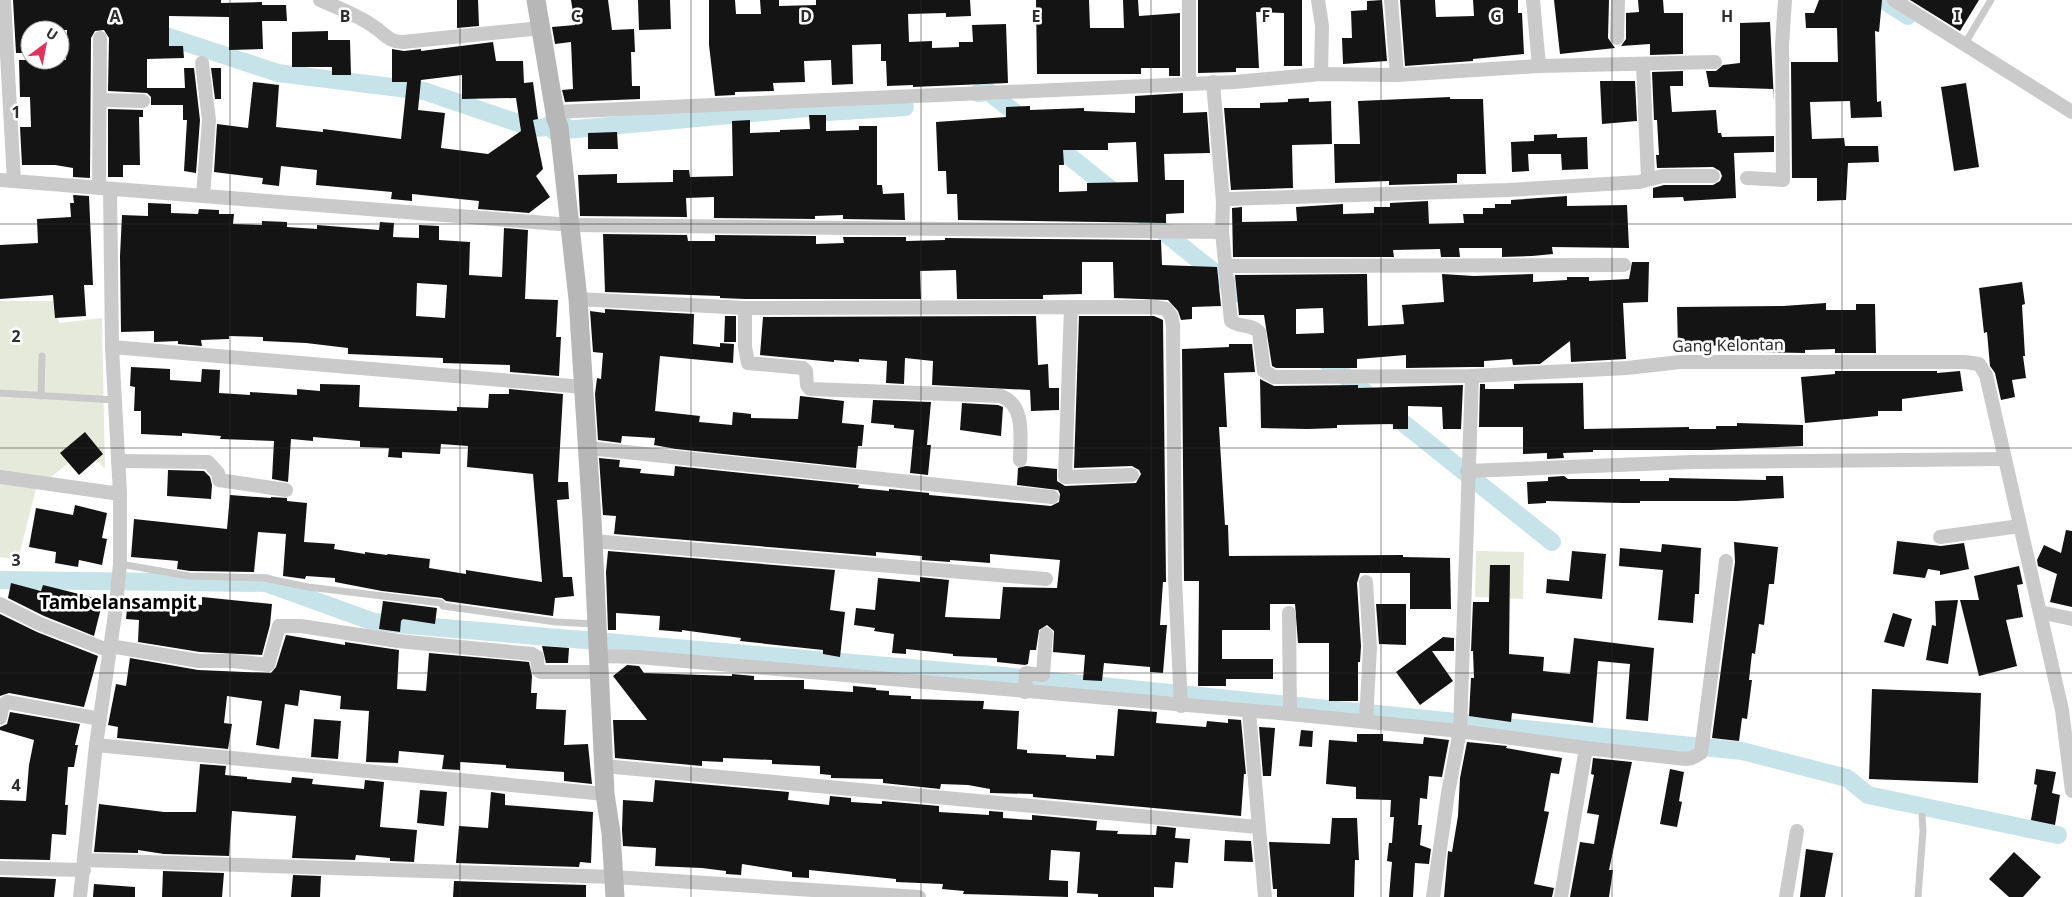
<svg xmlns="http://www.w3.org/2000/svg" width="2072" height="897" font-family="'Noto Sans',sans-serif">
<rect width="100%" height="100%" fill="#fff"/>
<!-- green -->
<g fill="#e6eadb">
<polygon points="0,301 55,301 59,323 102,318 105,469 86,449 36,489 18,559 0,557"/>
<polygon points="1476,551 1524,552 1523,599 1475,597"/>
</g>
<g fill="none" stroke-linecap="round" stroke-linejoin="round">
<!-- canal -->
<g stroke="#c7e3ea" stroke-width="18">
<polyline points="1883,0 1908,16"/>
<polyline points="148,30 278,73 424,91 533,128 565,126"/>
<polyline points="978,93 989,92 1255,305"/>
<polyline points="828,112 905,107"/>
<polyline points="552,122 554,131 840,105"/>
<polyline points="1317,354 1552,542"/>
<polyline points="0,580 266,583 374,622 1004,676 1742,751 1847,778 1868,795 2058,835"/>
</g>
</g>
<!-- building -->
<g fill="#141414" fill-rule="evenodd">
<polygon points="13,0 221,0 221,3 262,2 262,5 286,5 287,21 262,21 263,49 229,50 229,17 169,16 169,46 183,46 184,58 147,59 147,88 185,88 184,68 194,68 200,120 196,173 184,171 187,120 183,120 183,105 151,105 151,97 147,93 108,91 109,38 104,30 95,31 91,38 90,178 73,177 73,168 55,165 22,165 20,127 31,127 30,97 20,97 19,60 66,60 67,30 30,30 30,53 16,53"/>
<polygon points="457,0 478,0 479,26 457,28"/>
<polygon points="571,0 608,0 612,30 634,29 635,52 631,52 632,86 640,86 640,99 565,102 562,90 573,89 571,42 555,44 552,27 575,25"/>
<polygon points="638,0 670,0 671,29 639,30"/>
<polygon points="709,0 735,0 736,14 761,14 760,0 779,0 779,6 816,5 816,0 970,0 971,16 946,17 946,13 908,14 909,42 932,41 932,48 959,47 959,42 973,42 972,25 1006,24 1008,83 913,87 913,85 887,86 886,61 881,61 881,44 852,45 853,84 832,85 831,60 804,61 805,82 773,83 774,91 735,92 735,95 715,96 709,45"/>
<polygon points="1036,0 1089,0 1090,28 1124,28 1123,0 1138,0 1139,16 1180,13 1180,76 1169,76 1169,68 1141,68 1141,74 1037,74"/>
<polygon points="1198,0 1302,0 1302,66 1284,66 1284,13 1256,12 1259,68 1236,68 1236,72 1198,73"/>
<polygon points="1382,0 1387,61 1343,64 1342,38 1352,38 1351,11 1367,10 1367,1"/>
<polygon points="1400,0 1435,0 1436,17 1474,16 1473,0 1518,0 1518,13 1522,13 1524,54 1473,59 1473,61 1405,66"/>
<polygon points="1554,0 1609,0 1608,38 1615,48 1560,54"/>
<polygon points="1638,0 1663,0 1664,13 1683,13 1683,54 1650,55 1650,44 1621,46 1626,39 1626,13 1639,12"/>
<polygon points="1819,0 1882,0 1879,32 1875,31 1877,102 1881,101 1882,117 1851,118 1850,101 1810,102 1812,139 1844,138 1845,146 1878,146 1879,162 1848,163 1846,200 1817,201 1817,178 1792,178 1791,62 1838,62 1837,28 1806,28 1805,13 1814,13"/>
<polygon points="1910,0 1979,0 1960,31"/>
<polygon points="1770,22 1774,101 1773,89 1709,87 1706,71 1716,71 1723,65 1740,63 1740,23"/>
<polygon points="328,31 328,40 350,40 351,75 332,75 332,67 292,67 292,32"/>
<path d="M 493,42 L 496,61 L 523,61 L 524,83 L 533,82 L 538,119 L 533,120 L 543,169 L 536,176 L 550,197 L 529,213 L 478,209 L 479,201 L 412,194 L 412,201 L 391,199 L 392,192 L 316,185 L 317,170 L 281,166 L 279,186 L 262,184 L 263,178 L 214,172 L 217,124 L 248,128 L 253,82 L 279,85 L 276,127 L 323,132 L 323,129 L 401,139 L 407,82 L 392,82 L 392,49 L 404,51 L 421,49 L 421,51 ZM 462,75 L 462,99 L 516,98 L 521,131 L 488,154 L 441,148 L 445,113 L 418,110 L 421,80 Z"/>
<polygon points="211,68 221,68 221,99 215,99"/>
<polygon points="1683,71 1683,86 1670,86 1672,112 1716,110 1718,133 1721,133 1722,137 1774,136 1774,152 1734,153 1736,198 1684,201 1683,197 1653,198 1653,188 1664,185 1713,185 1720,181 1722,176 1720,171 1713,167 1657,168 1656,155 1659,155 1657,120 1654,120 1652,72"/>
<polygon points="1600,81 1635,81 1637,121 1602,124"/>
<polygon points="1966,83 1979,167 1954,171 1941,87"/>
<path d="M 1183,93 L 1183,113 L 1207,112 L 1210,153 L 1164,154 L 1165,180 L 1184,180 L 1184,213 L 1166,214 L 1166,223 L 958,220 L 957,194 L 947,194 L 946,171 L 938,171 L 936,122 L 1006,117 L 1006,107 L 1030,106 L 1030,110 L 1084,108 L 1084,111 L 1135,113 L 1135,96 ZM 1136,142 L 1138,182 L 1087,183 L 1087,191 L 1059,192 L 1059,165 L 1064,165 L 1063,150 L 1108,150 L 1108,143 Z"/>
<polygon points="1450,97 1450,99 1483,99 1486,174 1457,174 1457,183 1389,185 1389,181 1335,183 1334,144 1360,144 1358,101"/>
<polygon points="1309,98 1309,102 1331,101 1332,144 1292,145 1293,188 1231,190 1224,108 1260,108 1260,103 1288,102 1288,99"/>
<polygon points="108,109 143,110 143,117 139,117 140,165 123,165 123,177 108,177"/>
<polygon points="809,115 826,115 826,131 859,130 859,126 877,126 877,185 882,185 883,194 904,193 905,220 843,219 843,215 815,216 815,219 714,218 714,197 686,198 687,217 580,216 578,175 617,174 617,183 673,182 673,170 689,170 690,177 733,176 732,121 750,120 750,133 780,132 780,130 810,129"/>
<polygon points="617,132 618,149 588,149 588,133"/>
<polygon points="1557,134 1557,138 1587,137 1588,169 1562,170 1561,154 1528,154 1529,171 1512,172 1511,142 1534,141 1534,135"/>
<polygon points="73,195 89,196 93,285 84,285 86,316 55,318 53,295 0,299 0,245 38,243 37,219 71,217 70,203 74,203"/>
<polygon points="1567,196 1567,206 1627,205 1629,248 1552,247 1553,254 1532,256 1502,257 1502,248 1459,248 1460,257 1441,257 1440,249 1393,250 1394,257 1233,257 1232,208 1242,207 1242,222 1297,221 1296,207 1343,204 1343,214 1374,213 1374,207 1390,207 1390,203 1428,201 1429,224 1464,223 1463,214 1483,214 1483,208 1495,208 1495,204 1511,204 1511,200"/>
<path d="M 148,203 L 171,204 L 171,213 L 198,214 L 199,209 L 219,210 L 219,214 L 234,214 L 233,224 L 262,225 L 262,221 L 287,222 L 287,227 L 317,229 L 317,225 L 379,230 L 380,222 L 394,223 L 393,237 L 419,238 L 419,225 L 439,226 L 439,240 L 470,242 L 469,275 L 502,277 L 504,228 L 528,230 L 525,299 L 558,300 L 556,337 L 561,337 L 559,376 L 510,372 L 510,365 L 443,363 L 443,358 L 348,354 L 348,348 L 306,343 L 263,341 L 263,337 L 229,336 L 229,339 L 201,340 L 202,346 L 178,344 L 178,341 L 154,342 L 154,331 L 121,332 L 120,256 L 122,215 L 148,216 ZM 417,283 L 447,285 L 445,318 L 416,316 Z"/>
<polygon points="603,234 687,235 688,241 715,241 715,235 816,236 816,244 844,243 843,237 906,237 906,241 945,240 945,238 1161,240 1162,265 1217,267 1221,306 1192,307 1192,319 1181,320 1178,311 1168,300 1114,298 1113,262 1082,262 1082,294 1043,295 1043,299 957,299 956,270 920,271 921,299 745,299 720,298 720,296 605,292"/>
<path d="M 1632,262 L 1649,262 L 1648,302 L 1623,303 L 1626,359 L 1571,362 L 1570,341 L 1540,364 L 1513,365 L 1512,359 L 1484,361 L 1484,367 L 1472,367 L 1406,368 L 1406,355 L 1357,359 L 1357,368 L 1276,368 L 1272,366 L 1264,315 L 1239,315 L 1235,275 L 1367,274 L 1368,326 L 1404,324 L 1402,305 L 1444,302 L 1442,274 L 1474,276 L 1533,274 L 1533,282 L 1567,280 L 1567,277 L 1589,277 L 1589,281 L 1629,279 ZM 1323,308 L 1324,333 L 1296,334 L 1296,309 Z"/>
<polygon points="2022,282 2025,304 2022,305 2025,356 2023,356 2026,378 2012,380 2015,397 2001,400 1995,373 1990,366 1987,332 1984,333 1979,288"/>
<polygon points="1826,303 1826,310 1856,310 1856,304 1875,304 1876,353 1835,353 1835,349 1805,350 1805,353 1739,352 1739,345 1695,346 1695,351 1678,351 1677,307 1783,306"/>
<polygon points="605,309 694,314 693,344 720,347 720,343 734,344 733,363 660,356 655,411 700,416 699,422 732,425 733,412 751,414 751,418 798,419 800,396 844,401 842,423 864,425 862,446 858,446 856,468 676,449 654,445 655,438 622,436 621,443 598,440 595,394 597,378 601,379 603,353 593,352 590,311 605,313"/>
<polygon points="725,316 736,316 736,342 724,342"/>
<polygon points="1036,316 1038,365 1048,364 1049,388 1059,388 1059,410 1031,411 1030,390 932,385 933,361 905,358 904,384 886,383 887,361 859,359 859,362 834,360 834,362 760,355 763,317"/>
<polygon points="1079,316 1154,316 1163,320 1166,582 1163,582 1160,625 1167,625 1163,673 1150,672 1150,667 1104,663 1102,681 1083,680 1085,655 1053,652 1054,631 1047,625 1039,630 1036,650 1030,650 1028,664 1025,665 997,662 997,658 953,656 953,654 906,649 906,654 892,653 894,634 874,631 875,628 854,625 856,608 875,610 878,578 920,582 920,577 949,580 945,617 1000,619 1003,587 1057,588 1060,560 990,554 990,563 950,560 950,562 922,560 922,556 876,552 876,556 614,534 616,516 603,515 599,458 620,460 619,467 641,469 640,473 674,476 675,466 859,485 858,488 889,491 889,489 929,493 929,495 1051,506 1059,502 1060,494 1058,490 1017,485 1018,468 1026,466 1057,469 1057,481 1065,486 1136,483 1141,474 1139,470 1132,466 1074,468"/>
<polygon points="1229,344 1252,344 1255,372 1224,373 1227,427 1219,427 1225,525 1228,525 1229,556 1403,555 1403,557 1450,558 1451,609 1410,609 1410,573 1360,573 1357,583 1361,646 1360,662 1358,662 1358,701 1329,701 1329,643 1298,643 1295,604 1270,604 1270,630 1222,630 1222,659 1273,659 1273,679 1226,679 1226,686 1198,686 1199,581 1184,581 1182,349 1229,347"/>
<polygon points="131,367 170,369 170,380 201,382 202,369 220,370 219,393 250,395 250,392 297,395 297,389 320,391 320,384 360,385 359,407 457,411 457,407 488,408 489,394 509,394 509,389 563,394 558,482 568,482 569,499 557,500 563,577 572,577 574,596 555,598 553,616 446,601 442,598 382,591 335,582 335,578 306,576 305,579 283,576 286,534 258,532 254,572 190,571 177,569 178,561 131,557 134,519 227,529 230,495 271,498 271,497 287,498 287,501 307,503 304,542 335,544 334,549 365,554 365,552 387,555 388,554 430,559 429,568 466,574 466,570 542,582 533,474 467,467 468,446 441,444 440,454 402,452 402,458 388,457 389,448 360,447 360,441 313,437 313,441 291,439 288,482 272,479 274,441 220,439 221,436 182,433 182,436 141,434 141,411 134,411 135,387 130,386"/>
<polygon points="1835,371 1937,371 1937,373 1960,371 1963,391 1902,399 1902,411 1878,411 1878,416 1805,423 1801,377 1835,374"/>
<polygon points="1260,379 1274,386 1358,385 1358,388 1463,385 1461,429 1443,429 1442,407 1408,406 1408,429 1393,429 1393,424 1337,425 1337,428 1308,429 1261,428"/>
<polygon points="1583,383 1584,429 1689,427 1689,429 1716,429 1716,426 1737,426 1737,423 1803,425 1803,446 1711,450 1593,450 1593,452 1563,453 1564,458 1547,459 1547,453 1523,454 1523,427 1479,427 1480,384 1485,384 1485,389 1514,389 1514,384"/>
<polygon points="873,400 931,402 927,445 931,445 928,475 910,473 914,430 894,428 894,425 871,423"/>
<polygon points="962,403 998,405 1003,407 1001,436 960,430"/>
<polygon points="85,432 103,454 79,475 60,453"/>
<polygon points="168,470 204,471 210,477 212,485 211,499 167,496"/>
<polygon points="1564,476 1568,479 1640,479 1640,481 1669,481 1669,478 1766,480 1766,476 1783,476 1784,498 1737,501 1640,501 1640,503 1623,503 1546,501 1546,503 1528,504 1527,482 1548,481 1548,477"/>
<polygon points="75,505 107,513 102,538 107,539 102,565 79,560 78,567 55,563 56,552 29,547 36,508 73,515"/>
<polygon points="2066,530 2072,531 2072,607 2050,602 2057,574 2038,566 2037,560 2044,545 2061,553"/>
<polygon points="1897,541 1941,546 1964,543 1969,569 1940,575 1940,571 1928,569 1925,578 1893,574"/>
<polygon points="1734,542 1778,547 1774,584 1769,584 1764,625 1759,624 1755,654 1752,653 1749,680 1752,680 1747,719 1742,718 1739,741 1712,738 1735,562"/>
<polygon points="1662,544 1701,548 1699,594 1695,594 1693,623 1658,620 1663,570 1619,566 1620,548 1661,552"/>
<polygon points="608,551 835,570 830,610 845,612 840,657 823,654 823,650 740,641 741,638 682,630 682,632 659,630 660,616 616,613 616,630 608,630 606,572"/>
<polygon points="1572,551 1606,554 1602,599 1546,593 1547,579 1569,581"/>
<polygon points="1490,565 1510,565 1509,654 1544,657 1543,671 1570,674 1574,638 1654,648 1648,721 1626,719 1630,664 1598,661 1593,723 1512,713 1511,722 1469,716 1471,678 1474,678 1473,651 1471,651 1473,602 1489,602"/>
<polygon points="2019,566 2023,584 2017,585 2023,617 2006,620 2017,666 1979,676 1960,600 1979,600 1974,576"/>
<polygon points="11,583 41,591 43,585 103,600 94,636 44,616 8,598"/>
<polygon points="202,597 272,604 270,625 262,655 200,652 138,642 139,620 126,619 128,598 202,605"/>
<polygon points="1958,600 1948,664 1926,660 1932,625 1936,626 1935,601"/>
<polygon points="383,601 437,608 435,624 403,619 401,621 400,632 379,629"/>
<polygon points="1376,604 1406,604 1406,645 1379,644"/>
<polygon points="1893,613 1912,619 1904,647 1884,642"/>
<polygon points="0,614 37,632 98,656 84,707 9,693 0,696"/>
<polygon points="286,635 345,645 345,642 399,650 397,689 426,691 429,653 529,662 532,676 531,693 537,693 536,709 566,710 564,745 588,744 592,784 564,781 564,772 506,768 506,765 460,762 460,770 442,769 444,755 399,751 398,763 366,762 369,711 340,709 341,696 300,690 298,706 285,704 279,749 256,745 262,701 227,696 224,723 232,724 228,749 117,738 118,727 108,725 116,684 126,686 130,658 198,670 271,673 276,667"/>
<polygon points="1443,637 1454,638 1454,651 1432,651 1453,681 1420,705 1396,672"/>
<polygon points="542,646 569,648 568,663 546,663"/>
<polygon points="627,665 639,666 644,673 732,676 732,674 754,676 754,680 804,680 804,689 853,692 853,686 876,688 876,690 889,691 889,695 911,696 911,699 984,701 983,709 1019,711 1017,749 1027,750 1027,753 1066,755 1066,757 1096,759 1096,755 1114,756 1118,709 1157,712 1156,723 1206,727 1207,721 1228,723 1228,719 1241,720 1246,774 1244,774 1241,816 1033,797 1033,794 990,793 990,789 968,785 941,784 940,789 883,783 883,779 831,778 831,775 820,774 820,766 772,764 772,760 723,758 723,762 702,761 702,766 615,758 613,720 647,720 613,676"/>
<polygon points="1872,689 1981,693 1978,783 1869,779"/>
<polygon points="10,712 80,724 75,745 78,745 74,767 68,767 65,805 68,805 66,835 52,834 50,860 0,859 0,800 26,801 29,765 34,740 0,730 0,727 7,724"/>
<polygon points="314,719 341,721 338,759 311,757"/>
<polygon points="1259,727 1275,728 1271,776 1263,776"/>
<polygon points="1301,730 1313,731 1312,747 1299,746"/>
<polygon points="1357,734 1383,734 1383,741 1423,744 1424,737 1449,740 1442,777 1429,776 1427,799 1420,798 1418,825 1422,825 1420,845 1431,849 1429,864 1415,863 1413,897 1389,897 1392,862 1387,861 1389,843 1392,843 1394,817 1390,817 1391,800 1356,799 1356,787 1326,784 1329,740 1357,742"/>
<polygon points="1467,742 1507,746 1506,748 1562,758 1559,774 1551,773 1544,811 1549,812 1534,884 1554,888 1552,897 1444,897 1448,851 1452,852 1458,816 1460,778"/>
<polygon points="1593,758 1632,762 1609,870 1613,870 1609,897 1570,897 1580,842 1594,844 1599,815 1587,813 1594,775 1591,774"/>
<polygon points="200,764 226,766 225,775 247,777 247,779 291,783 292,777 313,779 312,784 364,789 365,780 384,782 380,827 417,830 414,862 390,861 390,858 356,855 355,860 292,858 296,816 232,811 229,856 164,854 138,850 138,853 94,852 99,804 164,812 196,812"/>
<polygon points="1670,769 1684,772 1679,801 1682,802 1677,827 1660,824"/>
<polygon points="2036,769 2056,772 2052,793 2060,795 2055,825 2031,820 2037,785 2034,784"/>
<polygon points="655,780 789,792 788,800 829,805 830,796 851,798 851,802 882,804 882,801 939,806 939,812 989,815 989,811 1003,812 1003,818 1032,820 1032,815 1097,821 1096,830 1118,831 1117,834 1156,835 1157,826 1176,828 1175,838 1190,839 1188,863 1175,862 1173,888 1154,887 1154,897 1098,897 1098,894 1077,893 1080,852 1051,850 1049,880 1068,881 1068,897 963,894 964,891 942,889 943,884 896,882 896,879 809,870 809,878 792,877 792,872 742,864 741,875 726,874 726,871 702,868 655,866 656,848 623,846 622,830 623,800 653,802"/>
<polygon points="420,790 447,792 444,826 417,823"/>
<polygon points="491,792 505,794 505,805 593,812 591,863 580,862 579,867 456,863 459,826 488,828"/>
<polygon points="1332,818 1357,818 1359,860 1355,860 1354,897 1277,897 1277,889 1273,889 1269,842 1330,844"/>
<polygon points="1225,840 1251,841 1253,862 1224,861"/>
<polygon points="1806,849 1833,853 1825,897 1800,897"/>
<polygon points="2014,852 2041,877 2023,897 2009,897 1989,879"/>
<polygon points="163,871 224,873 222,897 162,897"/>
<polygon points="293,875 321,876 320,897 291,897"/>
<polygon points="0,877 56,879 54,897 0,897"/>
<polygon points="454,881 586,885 586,897 453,897"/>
<polygon points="94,884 135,887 135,897 93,897"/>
</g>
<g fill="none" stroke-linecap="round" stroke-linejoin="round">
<!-- lane -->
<g stroke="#cacaca" stroke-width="7">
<polyline points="1964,45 1991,0"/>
<polyline points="0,393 115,400"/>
<polyline points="41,396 42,356"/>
<polyline points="120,564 189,576 264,578 308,587 441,603 443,606 556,622 596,624"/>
<polyline points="1918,897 1923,831 1922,816"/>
</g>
<!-- street -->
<g stroke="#cacaca" stroke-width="14">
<polyline points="4,0 14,181"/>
<path d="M 320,0 C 338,8 358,15 373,26 C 386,34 386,41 403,42 L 541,28"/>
<polyline points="1318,0 1322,26 1321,74"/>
<polyline points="1391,0 1397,75"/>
<polyline points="1533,0 1539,66"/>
<polyline points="1894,0 2072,112"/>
<polyline points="1617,38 1618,0"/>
<polyline points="202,63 209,120 203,196"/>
<polyline points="1643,65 1648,178"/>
<polyline points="1213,82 1223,202"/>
<polyline points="1189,83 1189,0"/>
<polyline points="100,100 143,101"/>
<polyline points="555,112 1235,82 1321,74 1397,75 1539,66 1715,62"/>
<polyline points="1747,178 1783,180 1782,45 1785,0"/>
<path d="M 0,180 L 572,225 L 1222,232 L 1231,321 C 1239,328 1251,323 1259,332 L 1264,371 L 1274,377 L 1472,376 L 1627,368 L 1680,362 L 1965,362 L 1979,364 L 1986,375 L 2062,710 L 2072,791"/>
<polyline points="99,188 100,38"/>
<polyline points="1222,232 1223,202 1229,199 1508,190 1639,182 1663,176 1713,176"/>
<polyline points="1227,266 1624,265"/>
<polyline points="578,299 745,308 1155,307 1166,309 1171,316 1173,325 1175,579 1181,706"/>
<polyline points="1071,307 1065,477 1132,475"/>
<path d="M 745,308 L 745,347 L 748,363 L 803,368 L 806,371 L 807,385 L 810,389 L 1001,396 C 1026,406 1020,437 1020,460"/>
<polyline points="112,347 584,387"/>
<polyline points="588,448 1052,497"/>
<polyline points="118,461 208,462 218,473 219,480 286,490"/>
<polyline points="1467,471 1692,462 2005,459"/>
<polyline points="0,477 120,494"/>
<polyline points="1940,537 2020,526"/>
<polyline points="593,541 1046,579"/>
<polyline points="0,604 40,624 110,651"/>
<polyline points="2040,612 2072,619"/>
<polyline points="1289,613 1290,714"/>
<polyline points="110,646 199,661 233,661 268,665 279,626 301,626 398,641 532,654 537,657 538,670 541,672 599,672"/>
<polyline points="598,656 638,657 1290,714 1460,731 1586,748 1561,897"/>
<polyline points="1025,692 1026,673 1043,675 1046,634"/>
<polyline points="1249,712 1265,897"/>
<polyline points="0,718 3,705 7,702 100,719"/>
<polyline points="1366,721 1370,648 1366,582"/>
<polyline points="96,745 605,794"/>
<polyline points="1586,748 1686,759 1692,758 1701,753 1726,561"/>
<polyline points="604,766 1257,827"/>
<polyline points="84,860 614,877 919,897"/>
<polyline points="0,868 84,870"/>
<polyline points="80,897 96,745 115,614 120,564 120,494 112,347 110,189"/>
<polyline points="1433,897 1448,793 1460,731 1472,376"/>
<polyline points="1786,897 1797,831"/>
</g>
<!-- secondary -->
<polyline stroke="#b7b7b7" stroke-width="19" points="536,0 556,119 559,127 578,299 592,519 605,794 611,833 615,897"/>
</g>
<!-- grid -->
<path fill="none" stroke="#2d2d2d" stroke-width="1" stroke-opacity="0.55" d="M 230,0 L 230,897M 460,0 L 460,897M 691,0 L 691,897M 921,0 L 921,897M 1151,0 L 1151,897M 1381,0 L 1381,897M 1612,0 L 1612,897M 1842,0 L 1842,897M 0,224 L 2072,224M 0,448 L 2072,448M 0,673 L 2072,673"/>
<g text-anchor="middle" stroke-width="5" stroke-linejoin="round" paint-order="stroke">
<!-- street labels -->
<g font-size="16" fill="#2d2d2d" stroke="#fff">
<text transform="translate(1728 345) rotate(-1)" y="6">Gang Kelontan</text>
</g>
<!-- quarter labels -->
<g font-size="19" font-weight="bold" fill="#000" stroke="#fff">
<text x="118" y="609">Tambelansampit</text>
</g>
</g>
<g font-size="16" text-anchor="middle" font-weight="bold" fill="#2d2d2d" stroke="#fff" stroke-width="5" stroke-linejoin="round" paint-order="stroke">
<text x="115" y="22">A</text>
<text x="345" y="22">B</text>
<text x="576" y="22">C</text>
<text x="806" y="22">D</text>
<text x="1036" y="22">E</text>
<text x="1266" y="22">F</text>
<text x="1496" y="22">G</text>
<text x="1727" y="22">H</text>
<text x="1957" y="22">I</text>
<text x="16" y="118">1</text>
<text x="16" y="342">2</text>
<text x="16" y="566">3</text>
<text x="16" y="791">4</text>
</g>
<!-- north arrow -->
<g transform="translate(45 45) rotate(32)"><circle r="24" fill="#ffffff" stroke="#ababab"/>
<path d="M0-4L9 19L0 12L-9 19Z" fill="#e1325d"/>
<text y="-8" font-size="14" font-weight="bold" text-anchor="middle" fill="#2d2d2d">U</text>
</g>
</svg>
